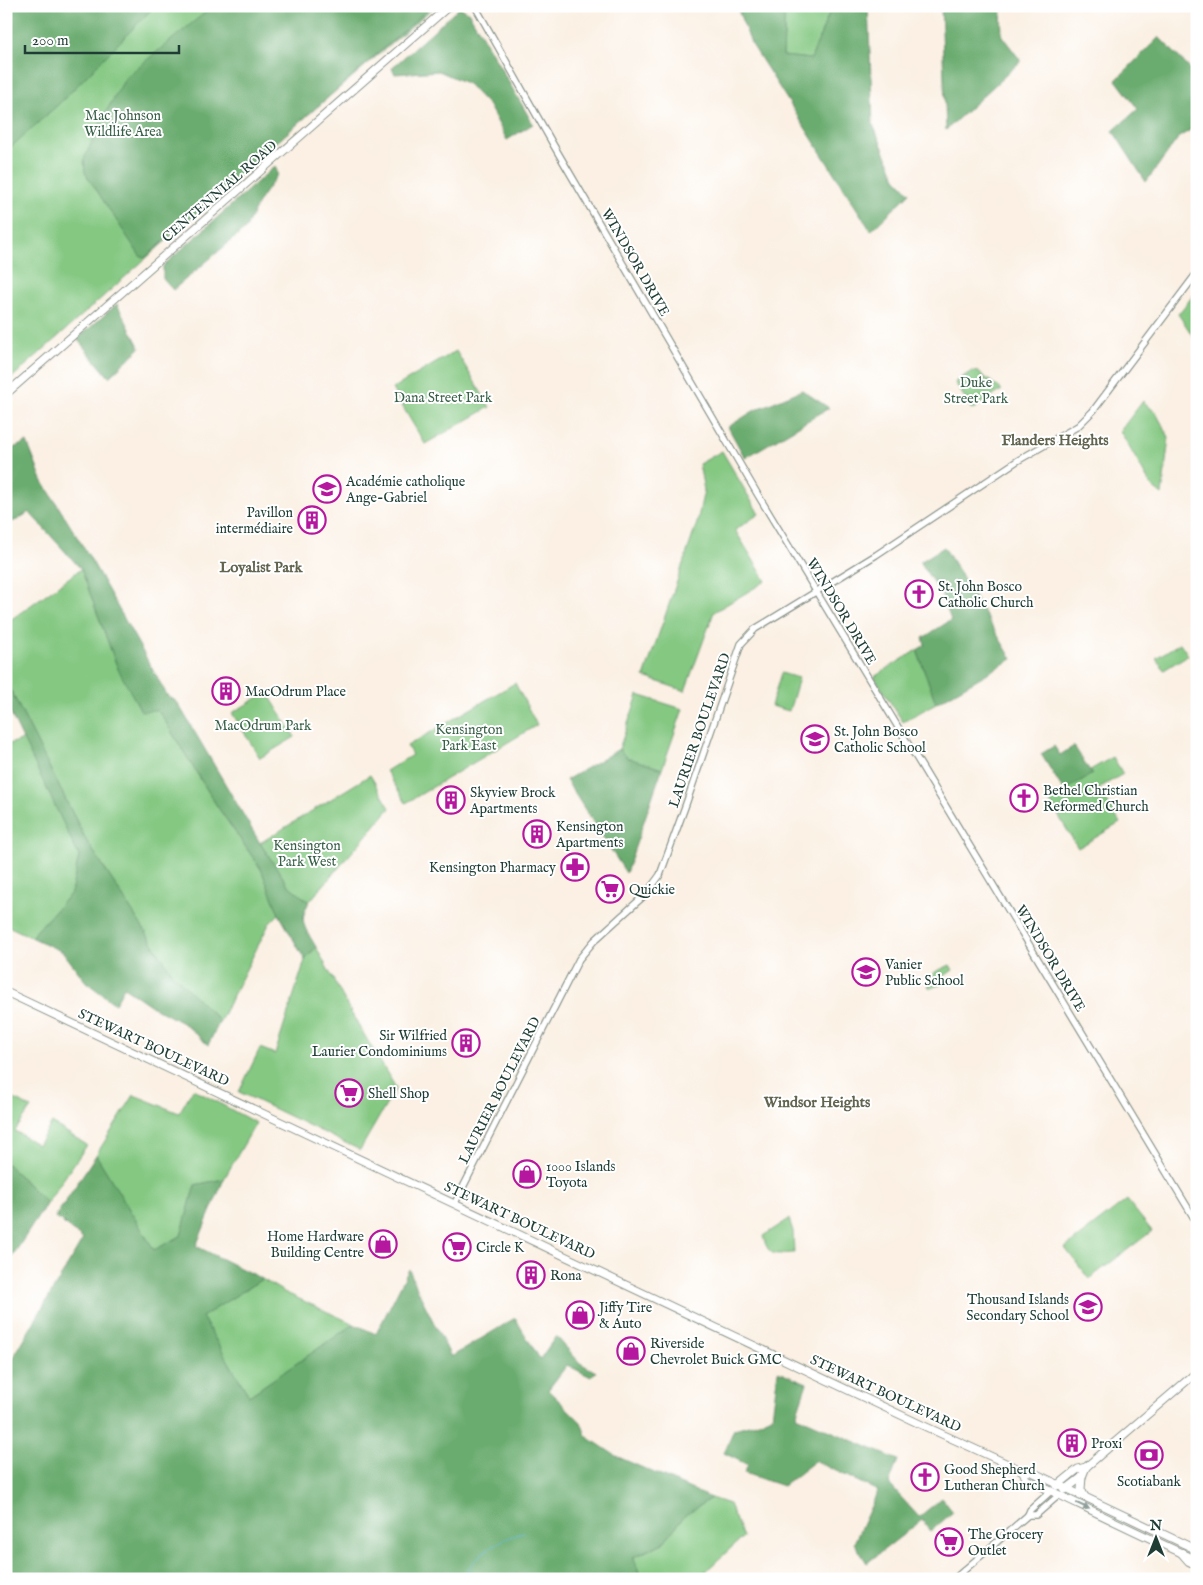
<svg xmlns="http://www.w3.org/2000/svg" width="1203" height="1585" font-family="'IM FELL English',serif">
<rect width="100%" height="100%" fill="#fff"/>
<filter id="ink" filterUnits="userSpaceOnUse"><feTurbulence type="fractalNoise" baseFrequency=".02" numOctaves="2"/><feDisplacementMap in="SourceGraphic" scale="10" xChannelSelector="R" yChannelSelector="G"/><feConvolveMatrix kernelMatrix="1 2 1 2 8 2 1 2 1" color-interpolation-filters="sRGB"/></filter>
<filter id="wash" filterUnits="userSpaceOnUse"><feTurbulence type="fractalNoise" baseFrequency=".0096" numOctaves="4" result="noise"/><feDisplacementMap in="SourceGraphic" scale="20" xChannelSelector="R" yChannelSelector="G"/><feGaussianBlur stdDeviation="1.12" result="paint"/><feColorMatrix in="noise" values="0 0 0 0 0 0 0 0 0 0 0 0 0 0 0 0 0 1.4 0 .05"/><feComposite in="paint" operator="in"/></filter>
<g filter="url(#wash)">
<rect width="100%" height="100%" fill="#fbf0e3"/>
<!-- green -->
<g fill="#84c882" stroke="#52825b">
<polygon points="6,6 435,6 288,132 6,383"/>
<polygon points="785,6 832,6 811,59 783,56"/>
<polygon points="1197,291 1197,342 1178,314"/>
<polygon points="456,351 490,407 425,444 392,389"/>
<polygon points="972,371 978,372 1002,390 972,410 955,382"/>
<polygon points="1143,401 1156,413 1169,437 1162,495 1152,487 1120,431"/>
<polygon points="722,451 759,514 735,530 766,581 714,612 685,691 644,677 697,523 704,490 699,464"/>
<polygon points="81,569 118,669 158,709 217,806 261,869 279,914 269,924 220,1021 172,973 86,840 6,681 6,623"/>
<polygon points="1180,643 1188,655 1164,670 1156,658"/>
<polygon points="917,650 936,703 903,722 874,677"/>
<polygon points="781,673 799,678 789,711 771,706"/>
<polygon points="515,683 537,725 406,803 386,771 412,755 407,746"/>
<polygon points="267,692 295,737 260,758 232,713"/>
<polygon points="638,695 683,709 662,769 628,758 619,749"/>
<polygon points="24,739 79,856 71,893 31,937 6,925 6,745"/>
<polygon points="1113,757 1123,774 1099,788 1120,823 1078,848 1049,800 1092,774 1090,770"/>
<polygon points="370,775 390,808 309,902 288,885 260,843"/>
<polygon points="316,947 353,1016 396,1088 360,1150 239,1092 260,1048 275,1054 305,960"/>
<polygon points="950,965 953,970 943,977 946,981 930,989 928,985 933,982 931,979 935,972"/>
<polygon points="193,1089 256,1123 224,1179 195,1185 181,1236 154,1250 96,1155 134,1095 179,1113"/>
<polygon points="7,1095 31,1108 15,1131 38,1145 52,1123 87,1145 47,1203 6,1163"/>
<polygon points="1127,1200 1152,1231 1089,1279 1065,1248"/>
<path d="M 789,1219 L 793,1231 L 794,1253 C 774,1254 769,1258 763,1236 Z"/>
<polygon points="262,1279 284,1292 354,1324 249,1396 202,1317"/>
<polygon points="711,1498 729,1504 743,1537 707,1570 705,1579 642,1579 633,1558 663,1543 685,1515"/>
</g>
<!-- forest -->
<g fill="#6bac70" stroke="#457452">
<polygon points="6,6 155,6 60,103 11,147 6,144"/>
<polygon points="213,6 432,6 145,258 140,256 85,173 84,159 103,117 126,77"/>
<polygon points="743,6 785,6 783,56 811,59 832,6 868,6 873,125 896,178 910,193 871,231 751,43 738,10"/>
<polygon points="941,6 1001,6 1002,36 1021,61 946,130"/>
<polygon points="460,7 469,13 533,124 507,140 489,106 468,84 439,71 395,74 392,68"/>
<polygon points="1159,37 1197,76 1197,126 1179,137 1146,182 1113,131 1138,109 1116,80"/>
<polygon points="275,166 278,174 259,201 246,228 173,290 163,279 163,266"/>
<polygon points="117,304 140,348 109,377 77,339"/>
<polygon points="802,390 829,408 745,458 728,427 755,410"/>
<path d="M 27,442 L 42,480 L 89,556 L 167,695 L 177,702 L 260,843 L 288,885 L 309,902 C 298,923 305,927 316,947 L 305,960 L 279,914 L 261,869 L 217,806 L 158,710 L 141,711 L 118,669 L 81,569 L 29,512 L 17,520 L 6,524 L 6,451 Z"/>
<polygon points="944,547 1012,659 936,703 917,650 925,645 923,638 951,620 942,596 920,562"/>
<polygon points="6,681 86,840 172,973 220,1021 208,1045 186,1025 153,1007 124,987 115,1004 86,982 63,952 31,937 71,893 79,856 6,704"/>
<polygon points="1054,746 1060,755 1074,746 1092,774 1064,791 1041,754"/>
<polygon points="619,749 628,758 662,769 626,873 566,780"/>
<polygon points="96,1155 154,1250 181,1236 195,1185 224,1179 196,1246 262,1279 202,1317 249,1396 354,1324 376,1334 409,1269 420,1295 451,1357 515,1318 540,1359 556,1336 580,1363 596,1372 591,1377 567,1365 548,1390 581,1422 586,1436 616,1456 711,1498 685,1515 663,1543 633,1557 642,1579 6,1579 6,1370 83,1239 55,1217"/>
<polygon points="6,1163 47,1203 6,1266"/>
<polygon points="778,1371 807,1383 796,1416 898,1460 889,1484 919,1517 942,1498 953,1512 931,1531 922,1520 867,1563 854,1543 878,1491 815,1461 783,1486 744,1473 748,1465 724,1453 734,1429 756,1423 772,1416"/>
</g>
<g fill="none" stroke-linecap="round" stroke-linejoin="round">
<!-- stream -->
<path stroke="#56b7d5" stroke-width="1" d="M 464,1579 C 473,1554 499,1540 524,1532"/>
</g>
</g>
<g filter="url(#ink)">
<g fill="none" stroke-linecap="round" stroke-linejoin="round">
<!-- minor casing -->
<g stroke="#8d968c" stroke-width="8">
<g id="minor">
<polyline points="475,6 554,146 758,495 1197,1223"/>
<polyline points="455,1203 579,959 594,941 646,894 660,875 686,804 741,644 755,629 876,555 1017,461 1078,426 1093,411 1197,273"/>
<polyline points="1028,1515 1036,1515 1059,1495"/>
<polyline points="954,1579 1028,1515 1030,1510 1051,1491"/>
</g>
</g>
<!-- major casing -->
<g stroke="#8d968c" stroke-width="9">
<g id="major">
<polyline points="6,394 449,6"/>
<polyline points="6,992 922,1425 1023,1471 1032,1472 1197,1550"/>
<path d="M 1023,1471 L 1026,1479 C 1083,1506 1139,1534 1197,1560"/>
<polyline points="1082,1477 1081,1489 1085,1497"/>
<polyline points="1057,1486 1078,1469 1086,1467"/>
<polyline points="1065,1490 1082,1477 1086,1467 1197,1372"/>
</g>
</g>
<!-- highway casing -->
<g stroke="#8d968c" stroke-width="10">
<polyline id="highway" points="1182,1553 1189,1561 1197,1565"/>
</g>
<!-- minor -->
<use href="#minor" stroke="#fff" stroke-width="5.5"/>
<!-- major -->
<use href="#major" stroke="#fff" stroke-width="7"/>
<!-- highway -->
<use href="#highway" stroke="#fff" stroke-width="8"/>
</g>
<!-- one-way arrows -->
<defs><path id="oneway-solid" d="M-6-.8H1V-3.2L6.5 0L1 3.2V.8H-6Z" transform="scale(1.25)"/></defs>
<use fill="#8f9e9a" href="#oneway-solid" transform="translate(1083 1506) rotate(25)"/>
</g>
<!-- icons -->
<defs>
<g id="school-ring" transform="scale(1.4375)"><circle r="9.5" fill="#fff" stroke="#b5179e" stroke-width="1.5"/><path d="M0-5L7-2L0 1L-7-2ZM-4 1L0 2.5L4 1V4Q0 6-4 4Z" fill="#b5179e"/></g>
<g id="building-ring" transform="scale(1.4375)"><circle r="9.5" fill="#fff" stroke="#b5179e" stroke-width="1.5"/><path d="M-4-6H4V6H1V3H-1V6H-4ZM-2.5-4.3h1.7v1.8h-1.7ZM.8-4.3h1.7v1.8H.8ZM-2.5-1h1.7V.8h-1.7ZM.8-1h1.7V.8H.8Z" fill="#b5179e"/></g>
<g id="church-ring" transform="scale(1.4375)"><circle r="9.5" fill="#fff" stroke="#b5179e" stroke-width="1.5"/><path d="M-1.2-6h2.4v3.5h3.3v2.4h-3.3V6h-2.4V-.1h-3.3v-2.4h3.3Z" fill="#b5179e"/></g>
<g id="pharmacy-ring" transform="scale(1.4375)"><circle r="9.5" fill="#fff" stroke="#b5179e" stroke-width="1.5"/><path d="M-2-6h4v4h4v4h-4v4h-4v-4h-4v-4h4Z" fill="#b5179e"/></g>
<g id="supermarket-ring" transform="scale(1.4375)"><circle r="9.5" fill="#fff" stroke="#b5179e" stroke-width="1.5"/><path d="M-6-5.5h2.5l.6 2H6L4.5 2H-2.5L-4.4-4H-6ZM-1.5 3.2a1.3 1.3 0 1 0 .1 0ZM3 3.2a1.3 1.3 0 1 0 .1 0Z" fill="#b5179e"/></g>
<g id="shop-ring" transform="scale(1.4375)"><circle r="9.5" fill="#fff" stroke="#b5179e" stroke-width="1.5"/><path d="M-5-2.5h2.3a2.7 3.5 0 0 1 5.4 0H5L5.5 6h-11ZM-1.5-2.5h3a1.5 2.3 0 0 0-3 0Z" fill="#b5179e"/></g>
<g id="bank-ring" transform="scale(1.4375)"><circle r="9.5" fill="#fff" stroke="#b5179e" stroke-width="1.5"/><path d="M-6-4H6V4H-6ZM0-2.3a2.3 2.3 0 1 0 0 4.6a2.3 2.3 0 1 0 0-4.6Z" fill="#b5179e"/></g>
</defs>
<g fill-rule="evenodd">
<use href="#school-ring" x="327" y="489"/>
<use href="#building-ring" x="312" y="520"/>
<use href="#church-ring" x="919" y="594"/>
<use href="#building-ring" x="226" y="691"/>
<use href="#school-ring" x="815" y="739"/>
<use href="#church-ring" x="1024" y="798"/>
<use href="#building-ring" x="451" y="800"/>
<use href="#building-ring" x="537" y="834"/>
<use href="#pharmacy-ring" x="575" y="867"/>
<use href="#supermarket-ring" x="610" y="889"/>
<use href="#school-ring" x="866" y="972"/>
<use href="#building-ring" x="466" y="1043"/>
<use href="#supermarket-ring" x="349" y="1093"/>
<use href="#shop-ring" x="527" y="1174"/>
<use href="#shop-ring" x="383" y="1244"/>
<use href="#supermarket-ring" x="457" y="1247"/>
<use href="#building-ring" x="531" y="1275"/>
<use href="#school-ring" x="1088" y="1307"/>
<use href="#shop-ring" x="580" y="1315"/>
<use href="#shop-ring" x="631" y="1351"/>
<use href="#building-ring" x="1072" y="1443"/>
<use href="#bank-ring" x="1149" y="1455"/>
<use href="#church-ring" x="925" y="1477"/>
<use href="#supermarket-ring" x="949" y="1542"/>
</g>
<g text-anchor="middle" stroke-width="4" stroke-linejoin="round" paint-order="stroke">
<!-- park labels -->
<g font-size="14" fill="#386048" stroke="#fff">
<text x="123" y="120">Mac Johnson<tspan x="123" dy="16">Wildlife Area</tspan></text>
<text x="976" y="387">Duke<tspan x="976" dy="16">Street Park</tspan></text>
<text x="443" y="402">Dana Street Park</text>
<text x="263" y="730">MacOdrum Park</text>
<text x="469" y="734">Kensington<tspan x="469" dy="16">Park East</tspan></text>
<text x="307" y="850">Kensington<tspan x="307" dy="16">Park West</tspan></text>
</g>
<!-- street labels -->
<g font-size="14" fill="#1f3d34" stroke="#fff">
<text transform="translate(219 191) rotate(-41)" y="5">CENTENNIAL ROAD</text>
<text transform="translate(636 262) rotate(60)" y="5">WINDSOR DRIVE</text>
<text transform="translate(842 611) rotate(59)" y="5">WINDSOR DRIVE</text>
<text transform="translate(699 730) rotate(-71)" y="5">LAURIER BOULEVARD</text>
<text transform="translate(1051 958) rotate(59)" y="5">WINDSOR DRIVE</text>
<text transform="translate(154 1047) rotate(25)" y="5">STEWART BOULEVARD</text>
<text transform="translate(499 1090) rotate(-63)" y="5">LAURIER BOULEVARD</text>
<text transform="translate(520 1220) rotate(25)" y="5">STEWART BOULEVARD</text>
<text transform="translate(886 1393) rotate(25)" y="5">STEWART BOULEVARD</text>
</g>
<!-- poi labels -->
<g font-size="14" fill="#1f3d34" stroke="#fff" text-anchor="start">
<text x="346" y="486">Académie catholique<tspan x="346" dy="16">Ange-Gabriel</tspan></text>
<text x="293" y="517" text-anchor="end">Pavillon<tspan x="293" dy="16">intermédiaire</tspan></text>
<text x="938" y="591">St. John Bosco<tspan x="938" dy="16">Catholic Church</tspan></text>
<text x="245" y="696">MacOdrum Place</text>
<text x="834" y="736">St. John Bosco<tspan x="834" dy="16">Catholic School</tspan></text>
<text x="1043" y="795">Bethel Christian<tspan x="1043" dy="16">Reformed Church</tspan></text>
<text x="470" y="797">Skyview Brock<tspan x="470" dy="16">Apartments</tspan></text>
<text x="556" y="831">Kensington<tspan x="556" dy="16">Apartments</tspan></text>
<text x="556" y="872" text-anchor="end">Kensington Pharmacy</text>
<text x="629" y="894">Quickie</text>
<text x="885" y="969">Vanier<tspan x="885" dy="16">Public School</tspan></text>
<text x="447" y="1040" text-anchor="end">Sir Wilfried<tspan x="447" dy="16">Laurier Condominiums</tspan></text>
<text x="368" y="1098">Shell Shop</text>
<text x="546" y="1171">1000 Islands<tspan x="546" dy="16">Toyota</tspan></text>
<text x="364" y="1241" text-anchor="end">Home Hardware<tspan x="364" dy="16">Building Centre</tspan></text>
<text x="476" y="1252">Circle K</text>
<text x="550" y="1280">Rona</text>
<text x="1069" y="1304" text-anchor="end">Thousand Islands<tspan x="1069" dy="16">Secondary School</tspan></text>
<text x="599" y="1312">Jiffy Tire<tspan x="599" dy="16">&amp; Auto</tspan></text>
<text x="650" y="1348">Riverside<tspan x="650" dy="16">Chevrolet Buick GMC</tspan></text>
<text x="1091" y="1448">Proxi</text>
<text x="944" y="1474">Good Shepherd<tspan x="944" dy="16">Lutheran Church</tspan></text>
<text x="1149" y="1486" text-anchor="middle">Scotiabank</text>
<text x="968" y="1539">The Grocery<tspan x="968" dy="16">Outlet</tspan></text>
</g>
<!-- neighbourhood labels -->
<g font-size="15" font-weight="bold" fill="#626450" stroke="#fff">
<text x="1055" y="445">Flanders Heights</text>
<text x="261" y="572">Loyalist Park</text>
<text x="817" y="1107">Windsor Heights</text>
</g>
</g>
<!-- margin -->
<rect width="1203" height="1585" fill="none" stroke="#fff" stroke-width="25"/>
<!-- north arrow -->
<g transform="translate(1156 1538)" stroke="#ffffff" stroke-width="4" paint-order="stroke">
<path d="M0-4L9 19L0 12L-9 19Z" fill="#1f3d34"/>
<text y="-8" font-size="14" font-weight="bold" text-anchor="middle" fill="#1f3d34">N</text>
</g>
<!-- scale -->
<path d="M25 45v8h154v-8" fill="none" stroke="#1f3d34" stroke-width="2.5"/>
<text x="32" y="45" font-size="15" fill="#1f3d34" stroke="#ffffff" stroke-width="4" paint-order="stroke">200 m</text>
</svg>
